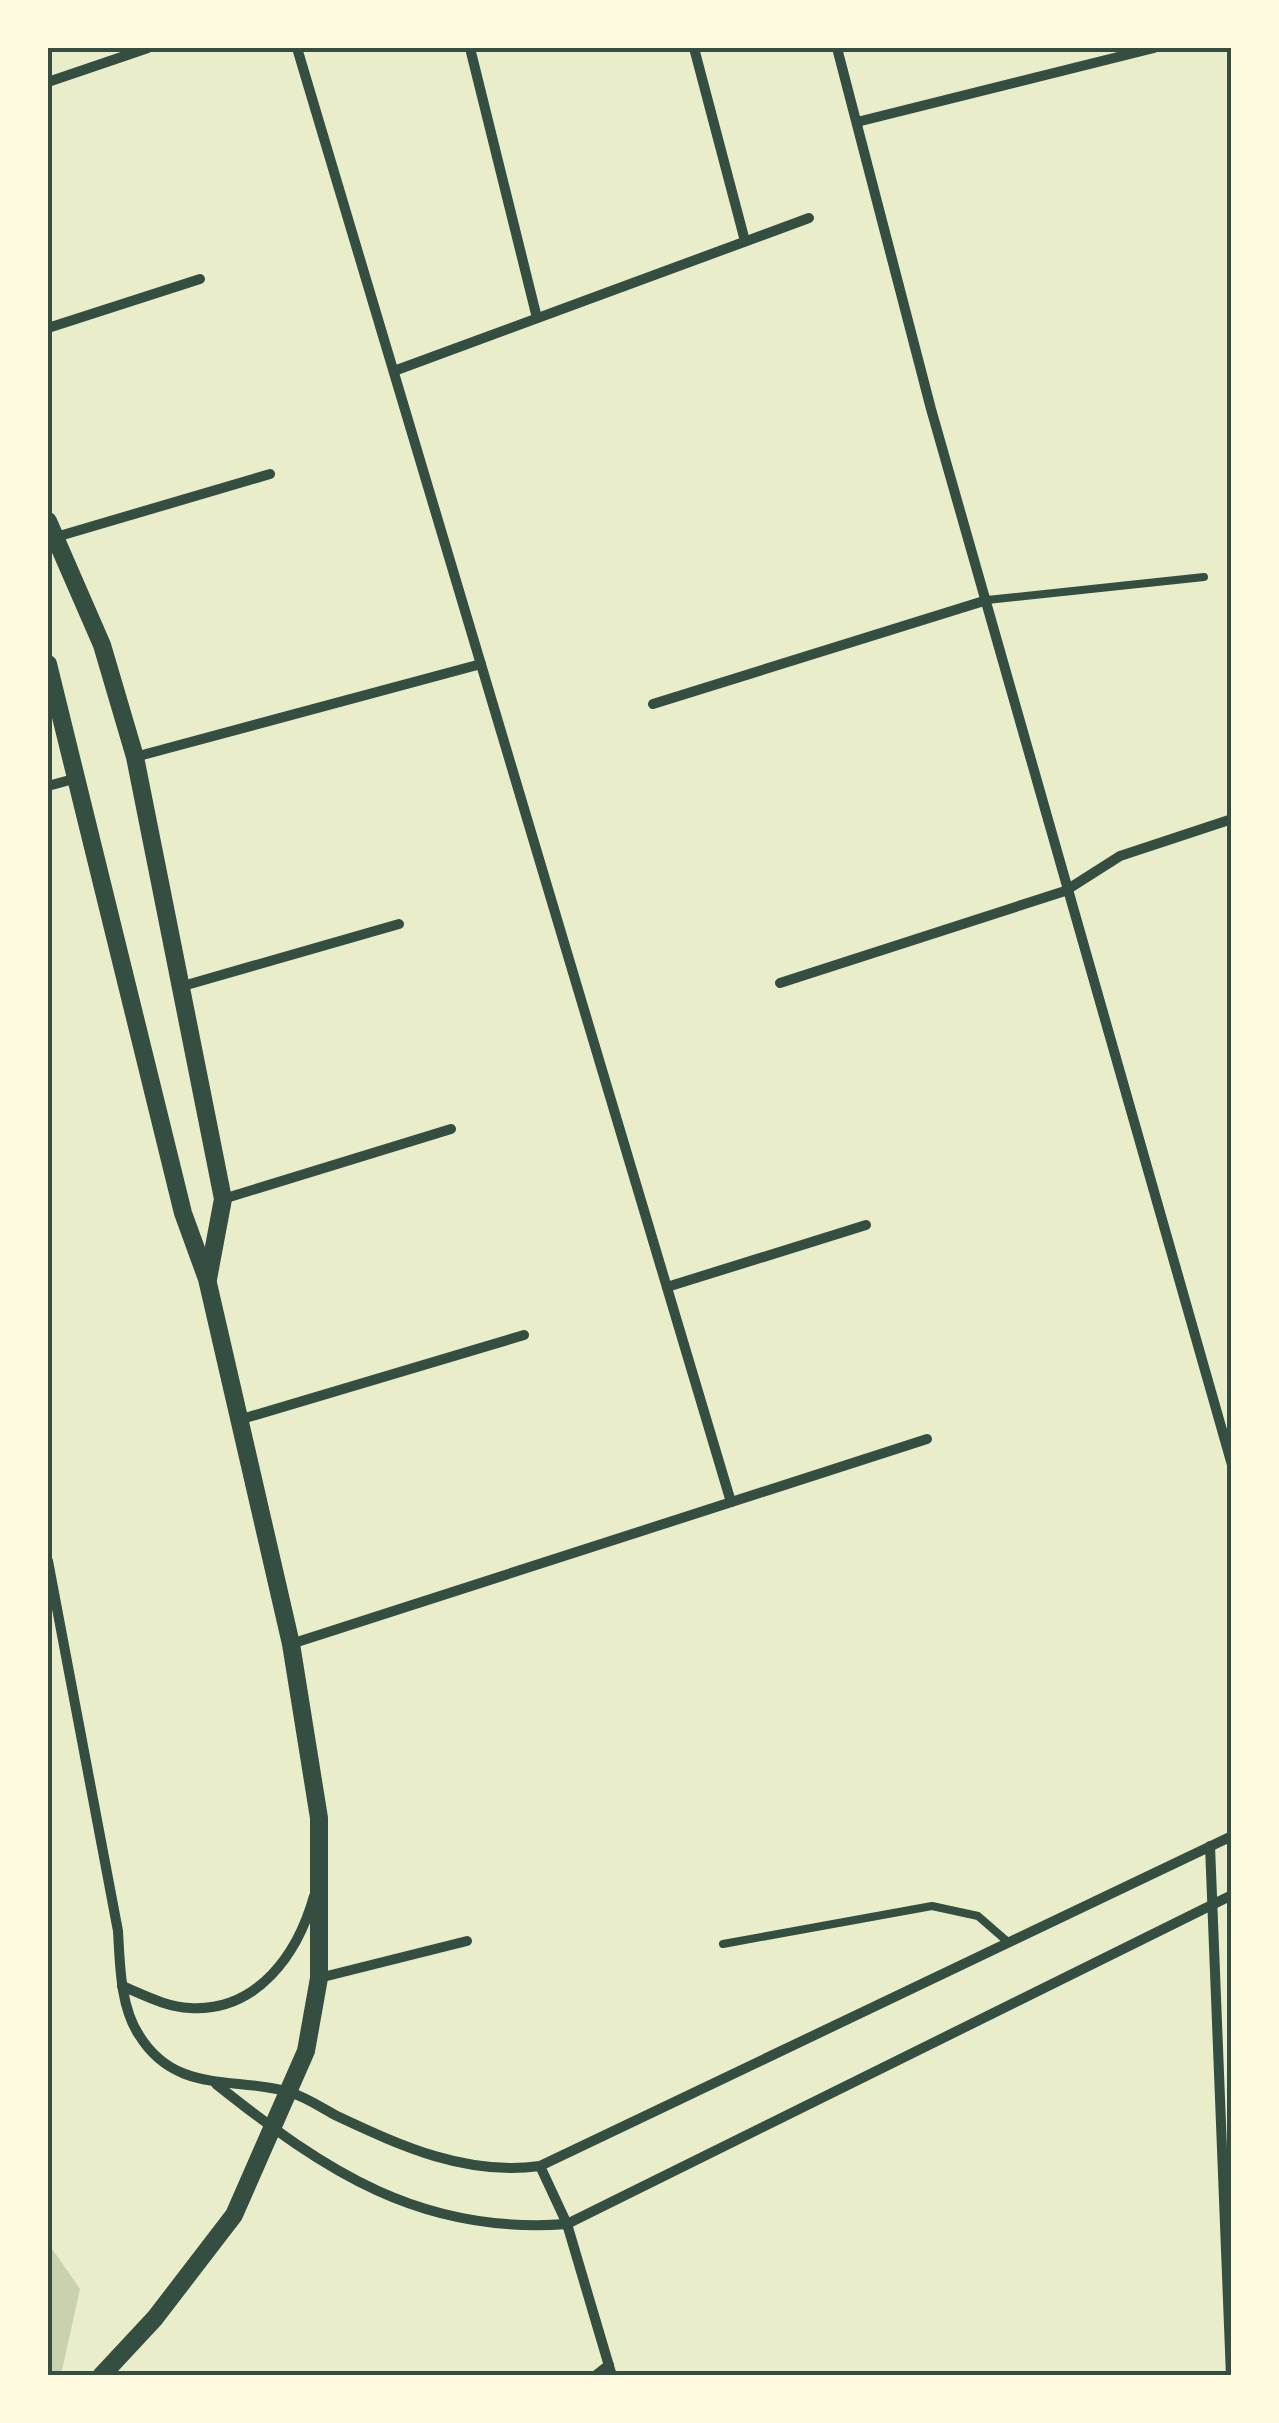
<svg xmlns="http://www.w3.org/2000/svg" width="1279" height="2423" font-family="'DM Sans',sans-serif">
<rect width="100%" height="100%" fill="#e9edc9"/>
<!-- green -->
<polygon fill="#cad2ad" points="48,2243 80,2289 61,2375 48,2375"/>
<g fill="none" stroke-linecap="round" stroke-linejoin="round">
<!-- service -->
<g stroke="#344e41" stroke-width="8">
<polyline points="987,600 1204,577"/>
<polyline points="723,1944 932,1906 978,1916 1009,1943"/>
</g>
<!-- minor -->
<g stroke="#344e41" stroke-width="10">
<polyline points="297,48 731,1502"/>
<polyline points="470,48 537,318"/>
<polyline points="694,48 745,241"/>
<polyline points="837,48 931,409 1232,1465"/>
<polyline points="48,82 148,48"/>
<polyline points="857,122 1154,48"/>
<polyline points="48,328 200,279"/>
<polyline points="394,371 809,218"/>
<polyline points="56,537 270,474"/>
<polyline points="653,704 987,600"/>
<polyline points="135,757 481,664"/>
<polyline points="48,786 77,778"/>
<polyline points="780,983 1065,891 1120,856 1232,819"/>
<polyline points="183,986 399,924"/>
<polyline points="223,1199 451,1129"/>
<polyline points="667,1287 866,1225"/>
<polyline points="242,1419 524,1335"/>
<path d="M 48,1561 L 118,1931 C 120,1964 120,2006 139,2035 C 176,2095 234,2076 289,2092 C 306,2097 322,2108 337,2116 C 403,2147 467,2176 540,2166 L 1232,1836"/>
<polyline points="291,1644 927,1439"/>
<polyline points="1210,1846 1231,2376"/>
<polyline points="319,1978 467,1941"/>
<path d="M 122,1986 C 144,1995 166,2007 190,2008 C 258,2012 298,1953 314,1896"/>
<path d="M 216,2084 C 325,2171 421,2235 567,2224 L 1232,1895"/>
<polyline points="540,2166 567,2224 612,2376"/>
<polyline points="595,2376 609,2365"/>
</g>
<!-- tertiary -->
<g stroke="#344e41" stroke-width="18">
<polyline points="48,521 102,645 135,757 223,1199 208,1279"/>
<polyline points="48,664 183,1213 207,1279 291,1644 319,1818 319,1978 306,2051 234,2215 155,2318 101,2376"/>
</g>
</g>
<!-- border -->
<rect width="1279" height="2423" fill="none" stroke="#fefae0" stroke-width="100"/>
<rect x="50" y="50" width="1179" height="2323" fill="none" stroke="#344e41" stroke-width="4"/>
</svg>
